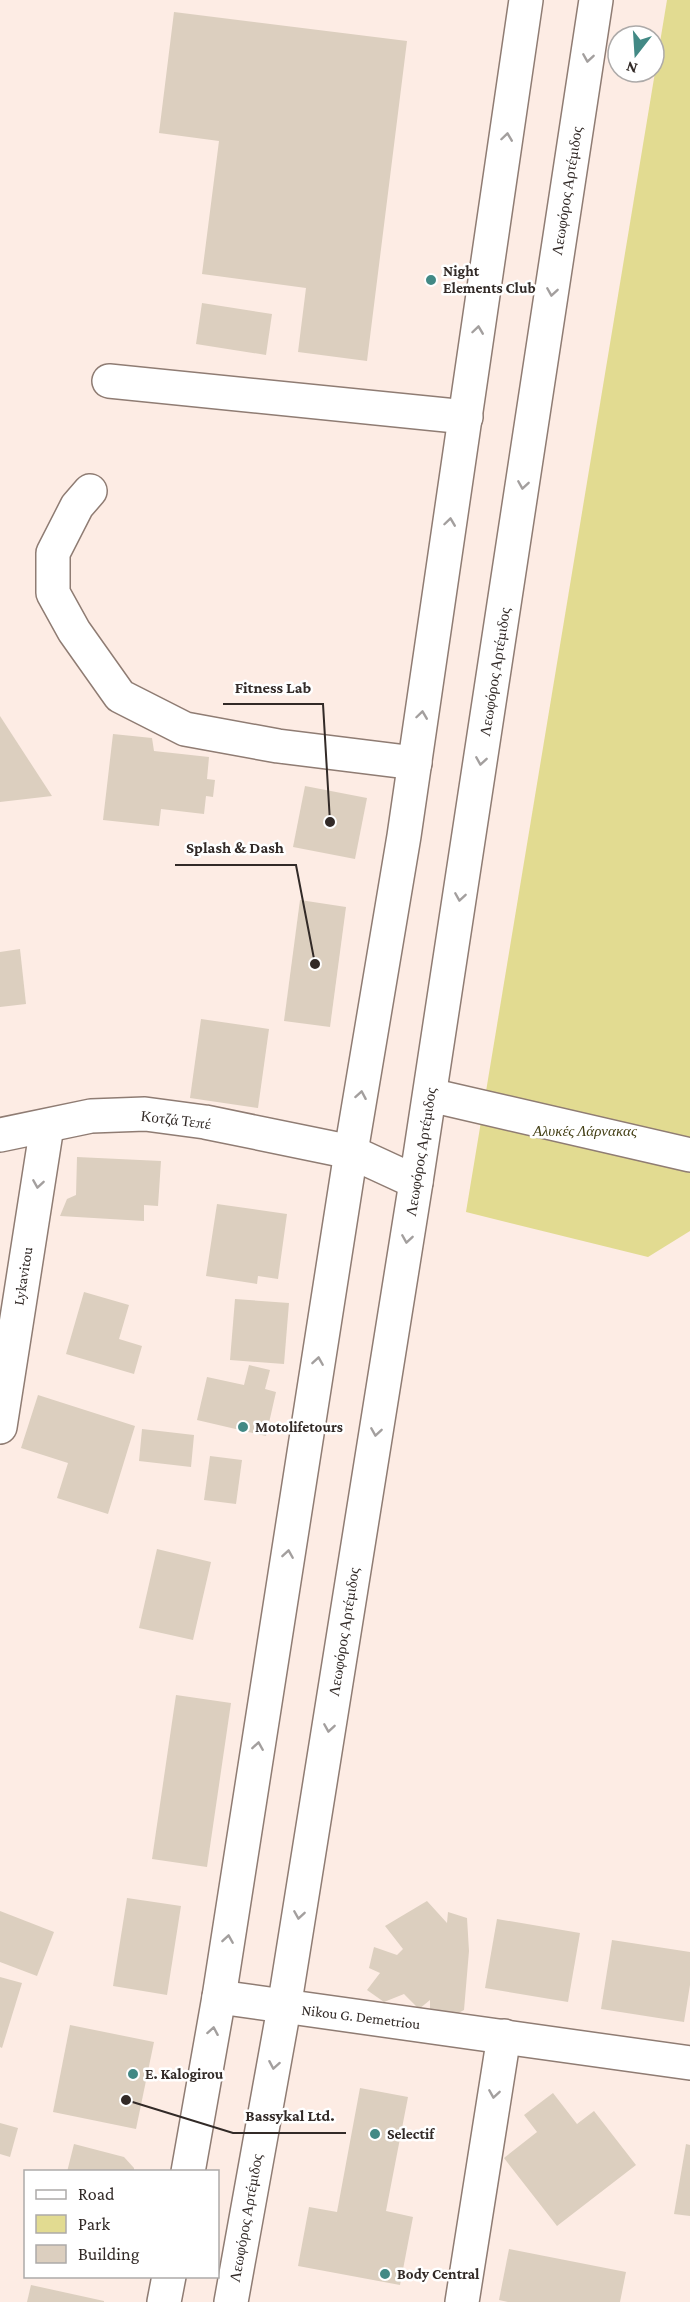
<svg xmlns="http://www.w3.org/2000/svg" width="690" height="2302" font-family="'Crimson Pro',serif">
<rect width="100%" height="100%" fill="#fdece4"/>
<!-- green -->
<polygon fill="#e2db91" points="667,0 690,0 690,1231 648,1257 466,1212"/>
<!-- building -->
<g fill="#dccfbf">
<polygon points="174,12 407,41 367,361 298,352 306,288 202,274 219,141 159,133"/>
<polygon points="202,303 272,314 266,355 196,344"/>
<polygon points="0,716 52,796 0,802"/>
<polygon points="113,734 152,738 154,751 209,757 207,779 215,780 213,797 206,796 204,814 161,809 159,826 103,820"/>
<polygon points="305,786 367,798 355,859 293,847"/>
<polygon points="300,900 346,907 330,1027 284,1021"/>
<polygon points="20,949 26,1004 0,1007 0,952"/>
<polygon points="201,1019 269,1029 258,1108 190,1098"/>
<polygon points="77,1157 161,1161 158,1206 144,1205 144,1221 60,1216 67,1199 76,1195"/>
<polygon points="217,1204 287,1214 278,1279 258,1276 257,1284 206,1276"/>
<polygon points="84,1292 129,1305 119,1339 142,1346 134,1374 66,1354"/>
<polygon points="235,1299 289,1303 284,1364 230,1360"/>
<polygon points="249,1365 270,1370 265,1389 276,1392 266,1436 197,1420 207,1377 244,1385"/>
<polygon points="38,1395 135,1426 108,1514 57,1498 68,1463 21,1448"/>
<polygon points="142,1429 194,1435 191,1467 139,1461"/>
<polygon points="210,1456 242,1460 236,1504 204,1500"/>
<polygon points="157,1549 211,1562 193,1640 139,1628"/>
<polygon points="176,1695 231,1703 207,1867 152,1859"/>
<polygon points="127,1898 181,1906 167,1995 113,1986"/>
<polygon points="427,1901 447,1923 448,1912 467,1918 469,1951 464,2010 447,2019 430,2020 430,2000 419,2009 404,1994 384,2002 367,1990 380,1973 369,1968 374,1947 397,1955 403,1949 385,1926"/>
<polygon points="0,1911 54,1932 37,1976 0,1962"/>
<polygon points="497,1919 580,1933 568,2002 485,1988"/>
<polygon points="612,1940 690,1952 690,1985 684,2022 601,2009"/>
<polygon points="0,1977 22,1983 2,2048 0,2047"/>
<polygon points="70,2025 154,2042 136,2129 53,2112"/>
<polygon points="360,2088 408,2097 386,2211 413,2217 400,2285 298,2266 309,2207 337,2212"/>
<polygon points="553,2093 577,2124 594,2111 636,2165 557,2226 504,2158 537,2132 524,2115"/>
<polygon points="0,2123 18,2128 10,2157 0,2154"/>
<polygon points="74,2144 124,2157 134,2168 134,2172 67,2172"/>
<polygon points="686,2144 690,2145 690,2216 674,2214"/>
<polygon points="509,2249 626,2272 620,2302 508,2302 499,2300"/>
<polygon points="31,2285 104,2301 104,2302 27,2302"/>
</g>
<g fill="none" stroke-linecap="round" stroke-linejoin="round">
<!-- minor casing -->
<g stroke="#8f7c73" stroke-width="36">
<g id="minor">
<polyline points="109,381 466,417"/>
<polyline points="90,491 77,506 53,553 53,593 74,631 120,696 185,729 278,746 415,763"/>
<polyline points="430,1095 690,1155"/>
<polyline points="0,1135 91,1116 145,1114 205,1122 351,1152 416,1182"/>
<polyline points="0,1427 47,1126"/>
<polyline points="219,1997 690,2063"/>
<polyline points="462,2302 504,2036"/>
</g>
</g>
<!-- major casing -->
<g stroke="#8f7c73" stroke-width="36">
<g id="major">
<polyline points="188,2172 219,1997 351,1152 404,836 526,0"/>
<polyline points="164,2302 169,2276"/>
<polyline points="231,2302 284,2008 416,1182 596,0"/>
</g>
</g>
<!-- minor -->
<use href="#minor" stroke="#fff" stroke-width="33"/>
<!-- major -->
<use href="#major" stroke="#fff" stroke-width="33"/>
</g>
<!-- one-way arrows -->
<defs><path id="oneway-chevron" d="M-2-3.5L2.5 0L-2 3.5" fill="none" stroke-width="1.6" stroke-linecap="round" stroke-linejoin="round" transform="scale(1.5)"/></defs>
<g stroke="#a39f9e">
<use href="#oneway-chevron" transform="translate(588 58) rotate(99)"/>
<use href="#oneway-chevron" transform="translate(507 137) rotate(-82)"/>
<use href="#oneway-chevron" transform="translate(552 292) rotate(99)"/>
<use href="#oneway-chevron" transform="translate(478 330) rotate(-82)"/>
<use href="#oneway-chevron" transform="translate(523 485) rotate(99)"/>
<use href="#oneway-chevron" transform="translate(450 522) rotate(-82)"/>
<use href="#oneway-chevron" transform="translate(422 715) rotate(-82)"/>
<use href="#oneway-chevron" transform="translate(481 761) rotate(99)"/>
<use href="#oneway-chevron" transform="translate(460 897) rotate(99)"/>
<use href="#oneway-chevron" transform="translate(361 1095) rotate(-80)"/>
<use href="#oneway-chevron" transform="translate(38 1184) rotate(99)"/>
<use href="#oneway-chevron" transform="translate(407 1239) rotate(99)"/>
<use href="#oneway-chevron" transform="translate(318 1361) rotate(-81)"/>
<use href="#oneway-chevron" transform="translate(376 1432) rotate(99)"/>
<use href="#oneway-chevron" transform="translate(288 1554) rotate(-81)"/>
<use href="#oneway-chevron" transform="translate(329 1728) rotate(99)"/>
<use href="#oneway-chevron" transform="translate(258 1746) rotate(-81)"/>
<use href="#oneway-chevron" transform="translate(299 1915) rotate(99)"/>
<use href="#oneway-chevron" transform="translate(228 1939) rotate(-81)"/>
<use href="#oneway-chevron" transform="translate(213 2031) rotate(-80)"/>
<use href="#oneway-chevron" transform="translate(274 2065) rotate(100)"/>
<use href="#oneway-chevron" transform="translate(494 2094) rotate(99)"/>
</g>
<!-- markers -->
<g fill="#428985" stroke="#fff" stroke-width="2">
<circle cx="431" cy="280" r="6"/>
<circle cx="243" cy="1427" r="6"/>
<circle cx="133" cy="2074" r="6"/>
<circle cx="375" cy="2134" r="6"/>
<circle cx="385" cy="2274" r="6"/>
</g>
<g text-anchor="middle" stroke-width="5" stroke-linejoin="round" paint-order="stroke">
<!-- street labels -->
<g font-size="15" fill="#322a27" stroke="#fff">
<text transform="translate(567 191) rotate(-81)" y="5">Λεωφόρος Αρτέμιδος</text>
<text transform="translate(495 672) rotate(-81)" y="5">Λεωφόρος Αρτέμιδος</text>
<text transform="translate(176 1120) rotate(7)" y="5">Κοτζά Τεπέ</text>
<text transform="translate(421 1152) rotate(-81)" y="5">Λεωφόρος Αρτέμιδος</text>
<text transform="translate(23 1276) rotate(-81)" y="5">Lykavitou</text>
<text transform="translate(344 1632) rotate(-81)" y="5">Λεωφόρος Αρτέμιδος</text>
<text transform="translate(361 2017) rotate(7)" y="5">Nikou G. Demetriou</text>
<text transform="translate(246 2218) rotate(-80)" y="5">Λεωφόρος Αρτέμιδος</text>
</g>
<!-- poi labels -->
<g font-size="15" font-weight="bold" fill="#322a27" stroke="#fff" text-anchor="start">
<text x="443" y="276">Night<tspan x="443" dy="17">Elements Club</tspan></text>
<text x="255" y="1432">Motolifetours</text>
<text x="145" y="2079">E. Kalogirou</text>
<text x="387" y="2139">Selectif</text>
<text x="397" y="2279">Body Central</text>
</g>
<!-- park labels -->
<g font-size="15" font-style="italic" fill="#433f15" stroke="#fff">
<text x="585" y="1136">Αλυκές Λάρνακας</text>
</g>
</g>
<!-- callouts -->
<path fill="none" stroke="#322a27" stroke-width="2" d="M330 822L323 704H223M315 964L296 865H175M126 2100L233 2133H346"/>
<g fill="#322a27" stroke="#fff" stroke-width="2">
<circle cx="330" cy="822" r="6"/>
<circle cx="315" cy="964" r="6"/>
<circle cx="126" cy="2100" r="6"/>
</g>
<g font-size="16" text-anchor="middle" font-weight="bold" fill="#322a27" stroke="#fff" stroke-width="5" stroke-linejoin="round" paint-order="stroke">
<text x="273" y="693">Fitness Lab</text>
<text x="235" y="853">Splash &amp; Dash</text>
<text x="290" y="2121">Bassykal Ltd.</text>
</g>
<!-- legend -->
<rect x="24" y="2170" width="195" height="108" fill="#ffffff" stroke="#adaaa9" stroke-width="1.5"/>
<rect x="36" y="2190" width="30" height="9" fill="#ffffff" stroke="#adaaa9" stroke-width="1.5"/>
<text x="78" y="2200" font-size="18" fill="#322a27">Road</text>
<rect x="36" y="2215" width="30" height="18" fill="#e2db91" stroke="#adaaa9" stroke-width="1.5"/>
<text x="78" y="2230" font-size="18" fill="#322a27">Park</text>
<rect x="36" y="2245" width="30" height="18" fill="#dccfbf" stroke="#adaaa9" stroke-width="1.5"/>
<text x="78" y="2260" font-size="18" fill="#322a27">Building</text>
<!-- north arrow -->
<g transform="translate(636 54) rotate(197)"><circle r="28" fill="#ffffff" stroke="#adaaa9" stroke-width="1.5"/>
<path d="M0-4.5L10 22L0 15L-10 22Z" fill="#428985"/>
<text y="-9" font-size="16" font-weight="bold" text-anchor="middle" fill="#322a27">N</text>
</g>
</svg>
